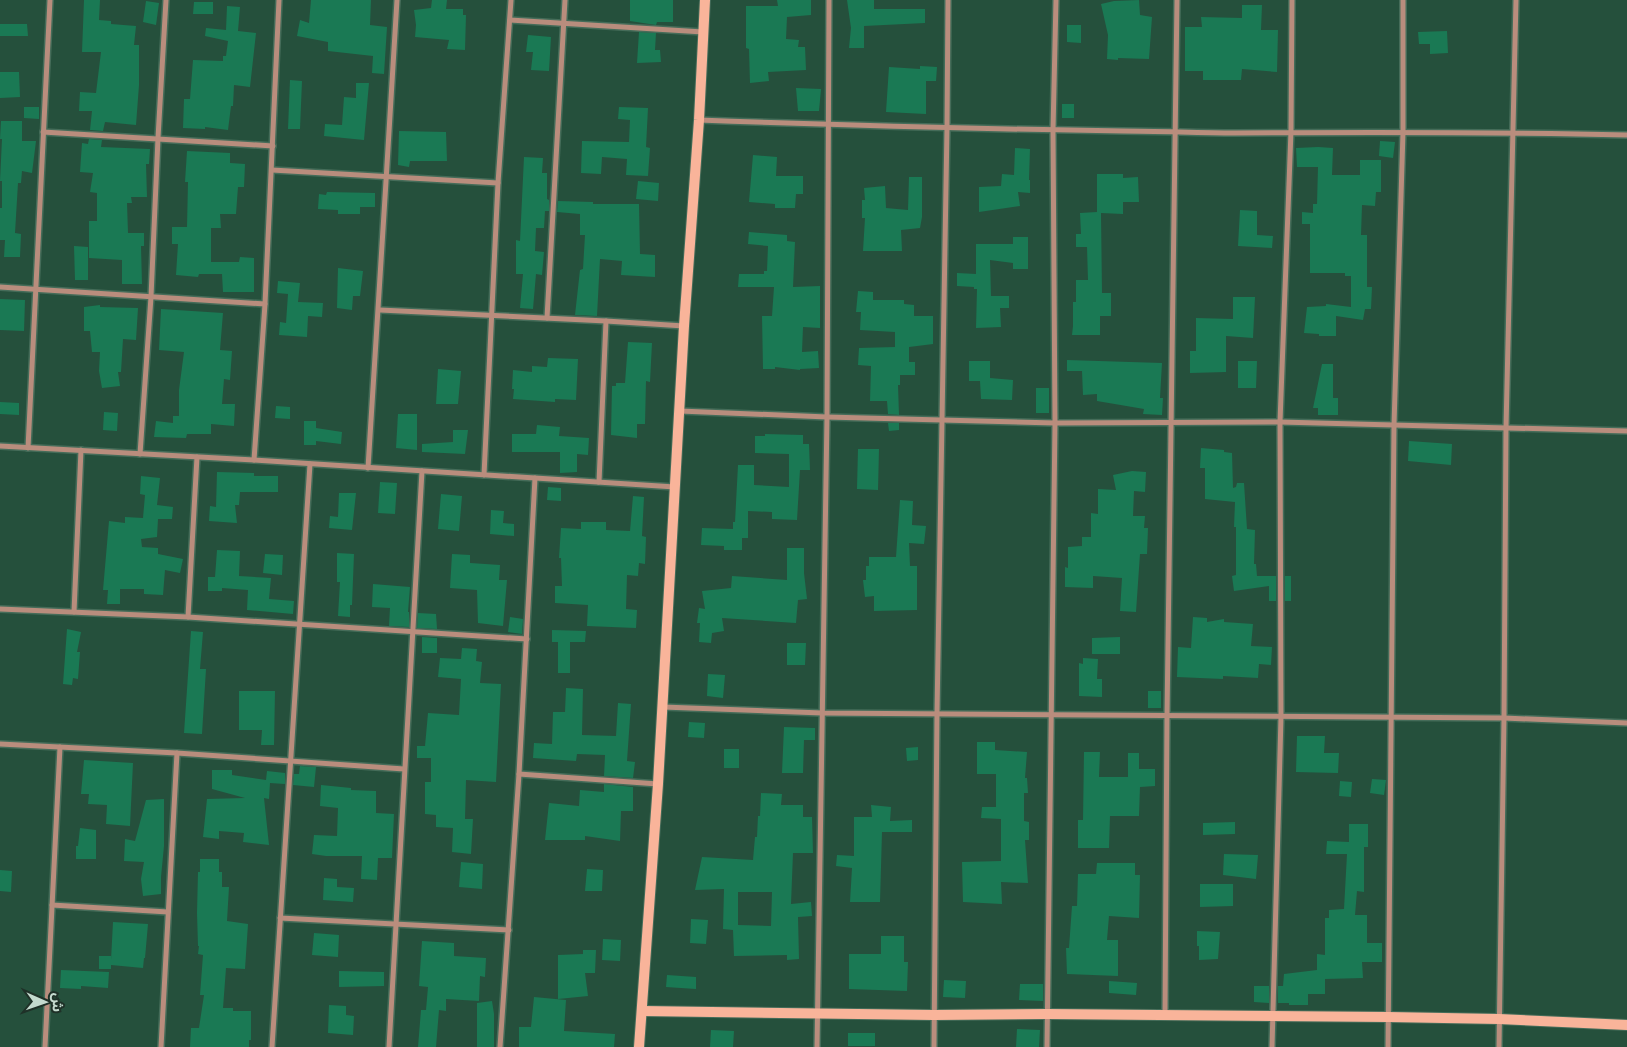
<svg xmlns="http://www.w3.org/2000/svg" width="1627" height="1047" font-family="'Titillium Web','Noto Sans Arabic',sans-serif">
<rect width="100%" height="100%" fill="#25503c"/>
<!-- building -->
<g fill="#1a7954" fill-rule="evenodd">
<polygon points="84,0 100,0 99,20 111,21 111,24 136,26 134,45 139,45 139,85 136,125 105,122 103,131 90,130 92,111 79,111 80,92 96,93 101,52 82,52"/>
<polygon points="311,0 371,0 370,25 387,27 384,74 372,73 373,56 328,51 328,42 297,36 300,20 309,23"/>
<polygon points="432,0 447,0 446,9 463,9 463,15 466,15 465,50 447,49 449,40 415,37 416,25 414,10 431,8"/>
<polygon points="630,0 673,0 673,22 657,22 656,25 630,21"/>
<polygon points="777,0 811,0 811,15 787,17 786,39 799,40 798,47 805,47 806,70 768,72 769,81 750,83 749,49 746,48 746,6 778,6"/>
<polygon points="847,0 874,0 874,9 925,9 925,23 864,26 864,48 849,48 851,28"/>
<polygon points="1139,0 1140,15 1152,17 1149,59 1118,58 1118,60 1107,59 1108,35 1101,4 1114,1"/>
<polygon points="146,1 159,3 156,25 143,22"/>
<polygon points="194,2 213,2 213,14 193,14"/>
<polygon points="1242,5 1262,5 1261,30 1278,30 1277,72 1242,69 1241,80 1203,80 1203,71 1185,71 1185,27 1202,27 1201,17 1242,18"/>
<polygon points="227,6 240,7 238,31 256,33 250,87 234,85 233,106 231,106 228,130 205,127 205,129 183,128 184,99 190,99 193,60 223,61 223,56 226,56 228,41 205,36 206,28 226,30"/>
<polygon points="0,24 27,24 28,36 0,36"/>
<polygon points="1067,25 1081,25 1081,43 1067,42"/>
<polygon points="1447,31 1448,53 1430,54 1430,44 1419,44 1418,32"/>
<polygon points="639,32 656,33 655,50 660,50 661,62 637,63"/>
<polygon points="528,35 551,37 549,71 531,70 533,52 526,52"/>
<polygon points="920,66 937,67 936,81 926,81 926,114 886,112 889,67 920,69"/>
<polygon points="0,72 19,72 20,97 0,98"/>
<polygon points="290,80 302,81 300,129 288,129"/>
<polygon points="356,83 369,83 364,140 324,136 325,124 342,125 344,97 356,98"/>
<polygon points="796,88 821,89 819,111 798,111"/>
<rect x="1062" y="104" width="12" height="14"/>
<polygon points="24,107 39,107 39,119 24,118"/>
<polygon points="619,107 648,108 646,147 650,148 648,176 626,175 627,159 602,157 601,174 581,173 582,141 629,142 630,120 618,119"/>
<polygon points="1,121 22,121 22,141 36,141 32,173 22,171 21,183 18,183 15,233 21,234 20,257 4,257 5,240 0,240 0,208 2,208 2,181 0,181 2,139 0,139"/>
<polygon points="399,131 446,132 447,161 410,161 409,167 398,165"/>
<polygon points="89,139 102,140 101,147 150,149 149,164 146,164 147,197 131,197 132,203 127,203 128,233 144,233 144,246 141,246 142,284 122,284 122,260 89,258 89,221 97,221 97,193 90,192 93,173 80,172 82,143 88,144"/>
<polygon points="1380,141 1395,142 1393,158 1379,156"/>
<polygon points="1318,147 1333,148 1332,175 1360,175 1360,160 1381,160 1381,192 1376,192 1375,206 1362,205 1361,235 1367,235 1367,287 1372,287 1371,309 1365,309 1363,320 1336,316 1336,336 1319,336 1319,334 1304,333 1307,307 1326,306 1326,304 1351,307 1351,276 1345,276 1345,273 1310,273 1310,224 1302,224 1302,212 1313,213 1313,204 1317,204 1318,167 1297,167 1296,148"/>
<polygon points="1015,148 1030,149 1029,180 1030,180 1030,193 1018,192 1020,206 979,212 979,187 1001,186 1002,174 1014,175"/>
<polygon points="187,151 230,153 230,163 245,164 244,187 238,187 236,214 220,214 221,228 211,228 211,262 239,262 240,257 254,258 254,292 223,292 222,274 199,274 198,277 176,275 178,244 172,244 172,227 187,227 188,182 185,182"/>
<polygon points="753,155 777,157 776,176 803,176 803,194 796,194 795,208 775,208 775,204 749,202"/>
<polygon points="524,157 543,158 542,173 547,173 547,199 549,200 549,211 545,211 544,228 536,228 535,251 544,252 542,275 536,274 533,309 520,308 523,274 516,274 516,240 520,241"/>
<polygon points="1097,174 1123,174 1123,178 1138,177 1139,202 1123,202 1123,214 1101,213 1102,293 1111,293 1111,316 1100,316 1100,335 1072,335 1073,326 1073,302 1076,302 1076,280 1088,280 1087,247 1076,247 1076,234 1081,234 1080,213 1097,212"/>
<polygon points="909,177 922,177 922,217 920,228 901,230 902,251 863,251 865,218 862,218 862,200 865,200 864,188 885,186 886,208 908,210"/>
<polygon points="638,181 659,183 658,201 636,199"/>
<polygon points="327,192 375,193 375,207 360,207 360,214 338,214 338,210 318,209 319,194 326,195"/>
<polygon points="558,201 593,202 593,204 639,204 640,254 655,255 655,277 621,275 622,261 600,259 597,316 575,315 580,270 583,269 585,235 580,235 580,214 557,212"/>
<polygon points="1240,210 1257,211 1257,235 1273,236 1272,248 1238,246"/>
<polygon points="749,232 787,235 787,241 795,242 793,287 820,286 820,328 803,327 802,352 818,351 819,368 800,369 800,370 775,367 775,369 763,369 762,316 772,316 774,287 738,287 739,274 764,274 764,271 767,271 768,246 748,244"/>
<polygon points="1013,237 1028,237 1028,269 1013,269 1013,263 990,260 991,296 1009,296 1009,308 1000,308 1001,327 976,328 977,289 974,289 974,287 957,286 957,273 976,274 976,244 1013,244"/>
<polygon points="74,246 88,247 88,280 75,280"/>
<polygon points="338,268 363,271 360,296 353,296 352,310 337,308"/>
<polygon points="278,281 300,283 298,302 323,303 322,317 308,316 307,337 279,335 280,322 286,323 288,294 277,293"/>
<polygon points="858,291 873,292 873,300 904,300 904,304 914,305 914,316 933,316 933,344 909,347 909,362 915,362 915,375 900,375 900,385 898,385 899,415 888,414 887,401 870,401 871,366 858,365 859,348 895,347 895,332 860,330 861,312 856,312"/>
<polygon points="1233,297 1255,297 1253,338 1226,336 1226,372 1190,373 1190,351 1196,351 1196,318 1233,319"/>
<polygon points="0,299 25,300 24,331 0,330"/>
<polygon points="100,305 100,307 138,308 136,340 123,339 121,372 118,372 120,386 102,388 99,371 100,352 92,352 90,331 84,331 84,307"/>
<polygon points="161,309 223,313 220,350 232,351 230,380 224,379 222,404 235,404 234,426 211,424 211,434 187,434 186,438 154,437 156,421 173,423 173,416 179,416 179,390 184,352 159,350"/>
<polygon points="628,342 652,343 650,382 646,381 645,424 637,424 637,438 611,435 612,386 616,386 616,383 625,383"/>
<polygon points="548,358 578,359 576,400 555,399 555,402 513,399 514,389 512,389 513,370 532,372 532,366 547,367"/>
<polygon points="1067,360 1162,363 1160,398 1163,398 1162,415 1143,414 1144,409 1097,401 1097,394 1083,395 1082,371 1067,371"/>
<polygon points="969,361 990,361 990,378 1013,380 1012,400 981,399 980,381 969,381"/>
<polygon points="1238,361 1257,361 1256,388 1238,388"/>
<polygon points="1322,364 1333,364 1333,398 1338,398 1338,415 1318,415 1318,408 1313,408"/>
<polygon points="438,369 461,371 458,404 436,404"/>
<rect x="1036" y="388" width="13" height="25"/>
<polygon points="0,402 19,403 19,415 0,414"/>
<polygon points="276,406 290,407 290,419 275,418"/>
<polygon points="104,412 118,413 117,431 103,430"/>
<polygon points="398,414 417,414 417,450 396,448"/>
<polygon points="304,421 316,421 316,428 342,432 341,444 316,441 316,445 304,445"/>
<polygon points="888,423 899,423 899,430 889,431"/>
<polygon points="537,425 560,427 559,436 589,438 588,455 577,454 577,472 560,473 560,452 512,452 512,434 536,434"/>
<polygon points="453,430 468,430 465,454 422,452 422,444 453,442"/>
<polygon points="765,434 803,435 803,444 809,444 810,470 800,470 797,520 772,519 772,512 748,511 748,538 742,538 742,550 724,550 724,546 701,545 702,528 733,529 733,522 735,522 738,465 754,465 754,485 789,487 789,454 755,453 755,436 765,436"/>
<polygon points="1409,441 1452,444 1451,465 1408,461"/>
<polygon points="1201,448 1224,450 1224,452 1232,453 1233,488 1236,487 1237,483 1244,483 1247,529 1255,530 1254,564 1256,564 1257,576 1276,576 1276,601 1269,601 1269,586 1234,591 1232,576 1236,575 1236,527 1234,527 1235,502 1205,499 1205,468 1200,468"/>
<polygon points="858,449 879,449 878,490 857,489"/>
<polygon points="1132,471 1146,472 1145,492 1134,491 1133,516 1145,516 1144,528 1148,528 1147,554 1140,554 1136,612 1120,611 1122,578 1093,576 1093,588 1065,587 1065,567 1068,568 1068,547 1082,546 1082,537 1091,537 1091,513 1098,514 1098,489 1116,490 1113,475"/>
<polygon points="217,472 254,473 254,476 278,476 278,492 240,492 239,505 235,505 237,523 209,521 210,506 216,507"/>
<polygon points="141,476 160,478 157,505 173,507 172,519 158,519 157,537 141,539 142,547 158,548 158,554 183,559 180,573 165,570 163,595 144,594 144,589 120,589 120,604 107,604 108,590 103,590 109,521 125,523 125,517 143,518 145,495 140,494"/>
<polygon points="380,482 397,483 395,514 378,513"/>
<polygon points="548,487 561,488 561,501 547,500"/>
<polygon points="339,493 356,493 352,530 329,528 330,516 338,517"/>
<polygon points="441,494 462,496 459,531 438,529"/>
<polygon points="633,496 644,497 642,536 646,537 645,564 639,563 638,576 627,575 626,609 637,610 636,628 587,626 588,605 555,603 555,586 562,586 561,558 559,558 561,528 581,529 581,522 606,522 606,530 630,531"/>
<polygon points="900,500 913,501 912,525 926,526 924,544 909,543 910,566 917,566 917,610 874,611 874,596 865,597 863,580 866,580 866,566 869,566 869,557 896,557"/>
<polygon points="491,510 504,511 503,523 514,524 514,536 490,534"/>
<polygon points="787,548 804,548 804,573 807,599 798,600 796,623 722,618 724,631 712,633 711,643 699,642 700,623 697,623 699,608 705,609 702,591 731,588 732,576 787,580"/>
<polygon points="217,550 240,551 239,576 271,578 269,599 294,601 293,614 247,610 248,590 222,588 222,591 208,591 208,577 215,577"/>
<polygon points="337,553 354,554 352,605 350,605 350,617 338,616 340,582 337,582"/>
<polygon points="265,554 283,555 282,575 263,573"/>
<polygon points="452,554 470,555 470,563 500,565 499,580 507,580 503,626 478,623 477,590 450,588"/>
<rect x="1285" y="576" width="6" height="25"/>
<polygon points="373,584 410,587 408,612 409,612 409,627 389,626 390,608 372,607"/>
<polygon points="418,613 436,614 437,629 417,628"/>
<polygon points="510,617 523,619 522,634 508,632"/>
<polygon points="1193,617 1207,618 1207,622 1224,619 1224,622 1253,624 1251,646 1272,647 1271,665 1259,664 1258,678 1223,676 1223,679 1177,677 1178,647 1191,648"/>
<polygon points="67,629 81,632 77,652 80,652 78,679 73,678 72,685 63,684"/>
<polygon points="552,630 586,631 585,642 570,642 570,673 558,673 558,642 552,642"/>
<polygon points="191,631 203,632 200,669 206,669 202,734 184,733"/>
<polygon points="422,637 437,638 437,653 422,653"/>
<polygon points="1120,637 1120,654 1092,654 1092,638"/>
<polygon points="787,643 806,643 805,665 787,665"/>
<polygon points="462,648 477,649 476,661 482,662 480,683 501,684 496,782 466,780 465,819 473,819 471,854 452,852 453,828 436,827 436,815 425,814 425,782 431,782 431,758 417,758 417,746 425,746 428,713 459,715 461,679 438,677 440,658 461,659"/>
<polygon points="1083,658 1098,659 1097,679 1102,679 1102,697 1079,696 1079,663 1083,664"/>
<polygon points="708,674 725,675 723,698 707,696"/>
<polygon points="566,688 583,689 582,735 616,736 618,703 631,704 627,761 635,762 633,778 604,776 605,755 577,754 576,761 533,758 534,743 552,744 553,712 565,712"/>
<polygon points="239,691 275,691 274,745 261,745 262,730 239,730"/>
<rect x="1148" y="691" width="13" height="17"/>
<polygon points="689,722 705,723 704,738 688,737"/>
<polygon points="784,727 815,728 815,740 804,740 803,773 782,773"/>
<polygon points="1297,736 1325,736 1324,753 1339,753 1338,773 1296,772"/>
<polygon points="977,742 995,742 995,750 1027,752 1025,778 1027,778 1028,793 1024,793 1024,821 1029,822 1029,840 1025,840 1028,883 1001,882 1002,904 963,902 962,862 1001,861 1001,819 981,818 982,807 996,807 996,774 977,774"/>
<polygon points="918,747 918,760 907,761 906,748"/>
<rect x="724" y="749" width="15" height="19"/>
<polygon points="1084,752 1100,752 1099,777 1128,777 1128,753 1139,753 1139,769 1155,769 1155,786 1140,787 1139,816 1110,816 1109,848 1078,848 1078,820 1083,820"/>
<polygon points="84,760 133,763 130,826 106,824 107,805 88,804 89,794 81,794"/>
<polygon points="300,766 316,767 314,787 293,785 294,774 299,774"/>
<polygon points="212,770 232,770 232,775 266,780 267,771 285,773 285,784 270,783 269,799 264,798 269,845 243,842 244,833 219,831 219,839 203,837 207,799 245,798 212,789"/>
<polygon points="1372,779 1386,780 1384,795 1370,793"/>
<polygon points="1340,781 1352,782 1351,797 1339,796"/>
<polygon points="604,784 633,787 633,811 621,811 620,841 585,836 585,840 545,840 549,803 579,806 580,790 604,792"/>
<polygon points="321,785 351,788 351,790 376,791 376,813 394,814 392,858 378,858 377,880 361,879 362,856 326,856 312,854 314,835 337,836 338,808 320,806"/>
<path d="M 761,793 L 782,794 L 781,805 L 803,805 L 803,817 L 812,817 L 813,853 L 793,853 L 791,904 L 811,902 L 812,916 L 798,917 L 799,959 L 787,960 L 787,955 L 734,956 L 733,930 L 723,929 L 724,889 L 695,890 L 702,857 L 753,860 L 755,837 L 757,837 L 758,816 L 760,816 ZM 738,892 L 772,892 L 771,926 L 738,925 Z"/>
<polygon points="164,799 164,846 161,877 161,894 143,896 141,879 144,862 124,861 125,839 135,841 146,800"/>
<polygon points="871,805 891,807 890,821 912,820 912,832 882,832 880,902 850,902 852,868 836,866 837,855 854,856 854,817 872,817"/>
<polygon points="1235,822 1235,834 1203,835 1203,823"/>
<polygon points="1349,824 1368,824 1368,847 1364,847 1364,892 1357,891 1355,915 1367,915 1367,943 1382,943 1382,962 1362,962 1363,978 1325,979 1325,994 1308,994 1308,1005 1289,1005 1289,1003 1278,1003 1278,986 1283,986 1284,974 1317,970 1317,954 1325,955 1325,918 1329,918 1329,910 1344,909 1347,854 1326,854 1327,841 1349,842"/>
<polygon points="80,828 96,830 96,859 76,859 76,846 78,846"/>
<polygon points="1224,854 1258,855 1256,879 1223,875"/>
<polygon points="200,859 219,859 219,872 222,872 222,887 229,887 227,921 248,924 245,969 226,968 223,1008 233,1008 233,1011 251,1011 251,1040 249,1040 249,1047 190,1047 191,1028 199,1028 204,995 200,995 203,955 198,954 199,946 198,946 197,913 198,872 200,872"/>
<polygon points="461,862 483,864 482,889 459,887"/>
<polygon points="1097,863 1135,863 1135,875 1140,875 1139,918 1109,916 1107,940 1118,940 1118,976 1067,974 1066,948 1069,948 1072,906 1077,906 1078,874 1096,874"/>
<polygon points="587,869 603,870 602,891 585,891"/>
<polygon points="0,870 12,871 11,892 0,891"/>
<polygon points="324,878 337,879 337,887 354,888 353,902 323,900"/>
<polygon points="1200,884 1233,884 1233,906 1200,907"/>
<polygon points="691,919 708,920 706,944 690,943"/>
<polygon points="113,922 148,924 145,958 144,958 143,968 111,965 111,969 99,969 99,956 111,956 111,960"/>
<polygon points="1197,931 1220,932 1218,959 1199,960 1199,946 1197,946"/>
<polygon points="314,933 339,935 338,957 312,955"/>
<polygon points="881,936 904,936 904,962 908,962 907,991 849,989 849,954 881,954"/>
<polygon points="603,939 621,940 620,961 602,960"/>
<polygon points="422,941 454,943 454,956 486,958 485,977 480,976 479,1001 446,999 446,1011 439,1010 436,1047 418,1047 421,1010 426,1010 428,987 419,986"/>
<polygon points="583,950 596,950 595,973 585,973 588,996 558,999 558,955 583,954"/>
<polygon points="61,970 109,972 108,988 81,986 81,989 60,988"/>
<polygon points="339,971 384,972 384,986 339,987"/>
<polygon points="667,975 696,977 696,989 666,987"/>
<polygon points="944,980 966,981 965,998 943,997"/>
<polygon points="1109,981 1137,983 1136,995 1109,993"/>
<polygon points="1020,984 1043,984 1043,1001 1019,1000"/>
<polygon points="1254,986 1269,986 1269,1003 1254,1002"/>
<polygon points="534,997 566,1000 564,1031 615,1034 614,1047 519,1047 519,1027 531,1027"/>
<polygon points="492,1001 494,1014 494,1047 477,1047 477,1003"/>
<polygon points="329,1005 346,1006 346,1015 354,1016 353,1035 328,1033"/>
<polygon points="1017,1029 1040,1030 1039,1047 1016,1047"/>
<polygon points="711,1030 734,1031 733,1047 710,1047"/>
<rect x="848" y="1033" width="27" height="13"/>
</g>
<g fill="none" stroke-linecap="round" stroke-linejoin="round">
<!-- street casing -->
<g stroke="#456c59" stroke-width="8">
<g id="street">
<polyline points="510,20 703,32"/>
<path d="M 699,120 C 840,125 982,129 1123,131 C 1161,131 1198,133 1235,133 C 1366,132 1496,132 1627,135"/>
<polyline points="43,132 273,146"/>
<polyline points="272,170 498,183"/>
<polyline points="0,287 265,304"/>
<polyline points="380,310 606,321 684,326"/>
<polyline points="547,318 565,0"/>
<polyline points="680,411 827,417 1055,423 1280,422 1627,431"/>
<polyline points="0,446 254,460 675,487"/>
<polyline points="28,448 50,0"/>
<polyline points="140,454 151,297 158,138 166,0"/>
<polyline points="254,460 265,304 279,0"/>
<path d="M 368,468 C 379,312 387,156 397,0"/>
<polyline points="484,475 498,183 511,0"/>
<polyline points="599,482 606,321"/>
<polyline points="0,609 188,617 527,639"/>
<polyline points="74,612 81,450"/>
<polyline points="188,617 197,457"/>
<polyline points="663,707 822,713 1504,718 1627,723"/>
<polyline points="0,744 177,753 404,769"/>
<polyline points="519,774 658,784"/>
<polyline points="52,905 168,912"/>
<polyline points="280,918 509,930"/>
<polyline points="1165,1015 1167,716 1177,0"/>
<polyline points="45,1047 60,747"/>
<polyline points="161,1047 177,753"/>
<polyline points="272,1047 310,464"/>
<polyline points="389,1047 422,471"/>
<polyline points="500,1047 519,774 535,478"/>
<polyline points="817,1047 827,417 829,0"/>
<polyline points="934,1047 937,713 947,128 948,0"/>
<polyline points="1047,1047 1055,423 1053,130 1056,0"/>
<polyline points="1272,1047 1281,717 1280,422 1291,131 1292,0"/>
<polyline points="1388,1047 1394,425 1403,132 1403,0"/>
<polyline points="1499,1047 1504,718 1506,428 1516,0"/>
</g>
</g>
<!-- secondary casing -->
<g stroke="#456c59" stroke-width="12">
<g id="secondary">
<polyline points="642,1011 934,1015 1047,1014 1388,1017 1499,1019 1627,1025"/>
<polyline points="639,1047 658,784 684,326 699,120 705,0"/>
</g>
</g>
<!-- street -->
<use href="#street" stroke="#b98d7d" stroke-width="5"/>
<!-- secondary -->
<use href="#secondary" stroke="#f9b49a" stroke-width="10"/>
</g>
<!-- north arrow -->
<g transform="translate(45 1002) rotate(92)" stroke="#1f3128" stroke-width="4" paint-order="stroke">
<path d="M0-4L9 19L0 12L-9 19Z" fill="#c4dace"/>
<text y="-8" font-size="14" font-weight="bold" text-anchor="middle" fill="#c4dace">ش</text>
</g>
</svg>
